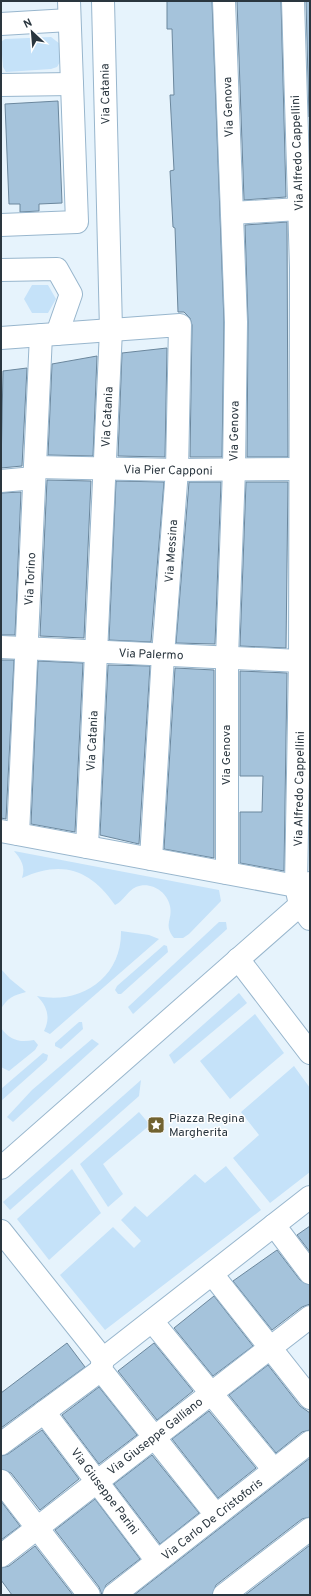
<svg xmlns="http://www.w3.org/2000/svg" width="311" height="1596" font-family="Overpass,sans-serif">
<rect width="100%" height="100%" fill="#e6f3fc"/>
<!-- green -->
<g fill="#c5e2f9">
<polygon points="51,37 60,44 60,62 57,67 51,69 6,72 3,67 1,42 5,39"/>
<polygon points="32,285 48,285 56,299 48,313 32,313 24,299"/>
<path d="M 14,851 L 219,890 L 221,901 L 189,934 L 183,938 L 174,938 C 163,924 173,920 170,906 C 167,891 150,881 136,887 C 127,891 124,901 115,905 C 90,869 62,860 22,878 C 26,867 21,859 14,851 Z"/>
<polygon points="219,922 226,922 227,929 133,1014 128,1007"/>
<path d="M 121,931 L 149,935 L 159,939 L 50,1034 L 44,1031 C 51,1017 47,1006 37,996 C 80,1005 122,978 121,931 Z"/>
<polygon points="164,945 167,946 168,952 121,994 118,994 115,990 117,986"/>
<path d="M 1,969 L 10,979 L 26,992 C 14,995 7,998 1,1009 Z"/>
<polygon points="239,993 247,1003 174,1064 169,1055"/>
<polygon points="255,1014 284,1053 230,1099 200,1061"/>
<polygon points="79,1022 82,1022 83,1029 61,1049 55,1046 55,1043"/>
<path d="M 1,1028 C 10,1040 19,1043 34,1040 L 38,1045 L 35,1050 L 9,1071 L 1,1067 Z"/>
<polygon points="92,1039 99,1044 13,1122 7,1117 32,1090"/>
<polygon points="43,1053 48,1055 47,1060 1,1101 1,1089"/>
<polygon points="294,1066 310,1088 310,1172 270,1203 233,1158 259,1135 241,1112"/>
<polygon points="141,1080 139,1096 10,1210 3,1202"/>
<polygon points="139,1112 150,1125 103,1164 123,1194 108,1207 80,1164"/>
<polygon points="226,1166 261,1210 105,1330 60,1275 113,1227 134,1248 141,1241 121,1220 135,1206 147,1217 195,1174 205,1183"/>
<polygon points="72,1169 101,1213 49,1260 17,1219"/>
</g>
<!-- building -->
<g fill="#a5c3db" stroke="#6b879d">
<polygon points="167,1 212,1 224,322 222,457 190,457 192,325 190,318 184,312 178,312 175,228 173,227 170,171 174,170 170,95 174,95 172,29 167,29"/>
<polygon points="237,1 281,1 286,197 244,200"/>
<polygon points="306,1 310,1 309,117"/>
<polygon points="58,101 62,203 39,204 39,211 20,212 20,204 9,204 5,104"/>
<polygon points="287,222 288,457 247,457 248,322 245,225"/>
<polygon points="167,348 165,457 118,456 122,353"/>
<polygon points="97,356 93,456 48,455 52,364"/>
<polygon points="27,368 22,466 1,468 3,371"/>
<polygon points="47,480 91,481 84,638 40,636"/>
<polygon points="116,481 164,482 151,642 109,640"/>
<polygon points="189,482 221,482 215,644 176,643"/>
<polygon points="246,482 288,482 286,648 240,646"/>
<polygon points="21,492 15,635 1,635 1,493"/>
<polygon points="1,660 14,660 6,819 1,818"/>
<polygon points="38,661 83,663 75,832 31,824"/>
<polygon points="108,665 150,666 139,844 100,835"/>
<polygon points="175,668 214,670 214,858 164,849"/>
<polygon points="240,671 287,673 284,871 240,863 240,812 262,812 263,776 240,776"/>
<polygon points="310,1226 310,1252 297,1235"/>
<polygon points="277,1250 300,1280 310,1285 310,1304 302,1307 272,1330 233,1281"/>
<polygon points="214,1296 253,1346 213,1376 174,1328"/>
<polygon points="67,1343 85,1367 1,1428 1,1393"/>
<polygon points="154,1343 193,1391 157,1420 118,1371"/>
<polygon points="268,1365 300,1406 310,1413 310,1430 302,1432 276,1453 229,1395"/>
<polygon points="99,1387 137,1435 99,1464 62,1415"/>
<polygon points="209,1411 256,1468 218,1498 172,1439"/>
<polygon points="42,1430 79,1479 40,1510 11,1473 1,1469 1,1456 8,1454"/>
<polygon points="152,1455 199,1513 160,1544 114,1484"/>
<polygon points="310,1458 310,1517 302,1519 216,1585 212,1595 134,1595"/>
<polygon points="95,1499 140,1559 106,1585 102,1595 99,1587 55,1530"/>
<polygon points="1,1501 20,1526 1,1540"/>
<polygon points="310,1545 310,1595 245,1595"/>
<polygon points="35,1546 73,1595 12,1595 1,1580 1,1568 9,1566"/>
</g>
<g fill="none" stroke-linecap="round" stroke-linejoin="round">
<!-- minor casing -->
<g stroke="#98b6cd" stroke-width="24">
<g id="minor">
<polyline points="224,1 236,322 234,470 227,657 227,873"/>
<polyline points="1,24 69,20"/>
<polyline points="1,85 72,84"/>
<polyline points="232,213 299,209"/>
<polyline points="1,225 77,222 69,1"/>
<polyline points="1,270 57,269 71,294 57,334"/>
<polyline points="1,338 180,325 177,470 163,655 151,859"/>
<polyline points="35,467 177,470 300,469"/>
<polyline points="1,481 34,478"/>
<polyline points="1,647 300,661"/>
<polyline points="1,831 296,886 310,883"/>
<polyline points="18,834 41,335"/>
<polyline points="87,847 111,330 103,1"/>
<polyline points="238,959 310,1053"/>
<polyline points="1,1168 300,905 296,886 300,661 301,268 293,1"/>
<polyline points="274,1225 310,1273"/>
<polyline points="1,1231 103,1359"/>
<polyline points="212,1274 310,1398"/>
<polyline points="152,1321 274,1470"/>
<polyline points="44,1412 157,1561"/>
<polyline points="1,1444 101,1370"/>
<polyline points="1,1481 89,1595"/>
<polyline points="216,1515 101,1370 103,1359 310,1197"/>
<polyline points="1,1556 310,1317"/>
<polyline points="114,1595 310,1442"/>
<polyline points="224,1595 310,1529"/>
</g>
</g>
<!-- major casing -->
<g stroke="#98b6cd" stroke-width="24">
<polyline id="major" points="310,895 300,905 310,919"/>
</g>
<!-- minor -->
<use href="#minor" stroke="#fff" stroke-width="22"/>
<!-- major -->
<use href="#major" stroke="#fff" stroke-width="22"/>
</g>
<!-- icons -->
<defs>
<g id="sight-square" transform="scale(0.9)"><rect x="-9" y="-9" width="18" height="18" rx="4" fill="#716230" stroke="#fff"/><path d="M0-6L1.8-2.2L6-1.7L2.9 1.2L3.7 5.4L0 3.3L-3.7 5.4L-2.9 1.2L-6-1.7L-1.8-2.2Z" fill="#fff"/></g>
</defs>
<g fill-rule="evenodd">
<use href="#sight-square" x="156" y="1125"/>
</g>
<g text-anchor="middle" stroke-width="3" stroke-linejoin="round" paint-order="stroke">
<!-- street labels -->
<g font-size="12" fill="#2a363f" stroke="#fff">
<text transform="translate(105 94) rotate(-91)" y="4">Via Catania</text>
<text transform="translate(228 107) rotate(-92)" y="4">Via Genova</text>
<text transform="translate(297 153) rotate(-92)" y="4">Via Alfredo Cappellini</text>
<text transform="translate(107 417) rotate(-87)" y="4">Via Catania</text>
<text transform="translate(234 431) rotate(-89)" y="4">Via Genova</text>
<text transform="translate(168 470) rotate(1)" y="4">Via Pier Capponi</text>
<text transform="translate(171 551) rotate(-86)" y="4">Via Messina</text>
<text transform="translate(30 579) rotate(-87)" y="4">Via Torino</text>
<text transform="translate(151 654) rotate(2)" y="4">Via Palermo</text>
<text transform="translate(92 741) rotate(-87)" y="4">Via Catania</text>
<text transform="translate(226 755) rotate(-90)" y="4">Via Genova</text>
<text transform="translate(299 789) rotate(-89)" y="4">Via Alfredo Cappellini</text>
<text transform="translate(155 1436) rotate(-38)" y="4">Via Giuseppe Galliano</text>
<text transform="translate(105 1491) rotate(53)" y="4">Via Giuseppe Parini</text>
<text transform="translate(212 1519) rotate(-38)" y="4">Via Carlo De Cristoforis</text>
</g>
<!-- poi labels -->
<g font-size="12" fill="#2a363f" stroke="#fff" text-anchor="start">
<text x="169" y="1122">Piazza Regina<tspan x="169" dy="14">Margherita</tspan></text>
</g>
</g>
<!-- border -->
<rect width="311" height="1596" fill="none" stroke="#2a363f" stroke-width="4"/>
<!-- north arrow -->
<g transform="translate(32 32) rotate(334)" stroke="#ffffff" stroke-width="3" paint-order="stroke">
<path d="M0-3L7 15L0 10L-7 15Z" fill="#2a363f"/>
<text y="-6" font-size="11" font-weight="bold" text-anchor="middle" fill="#2a363f">N</text>
</g>
</svg>
